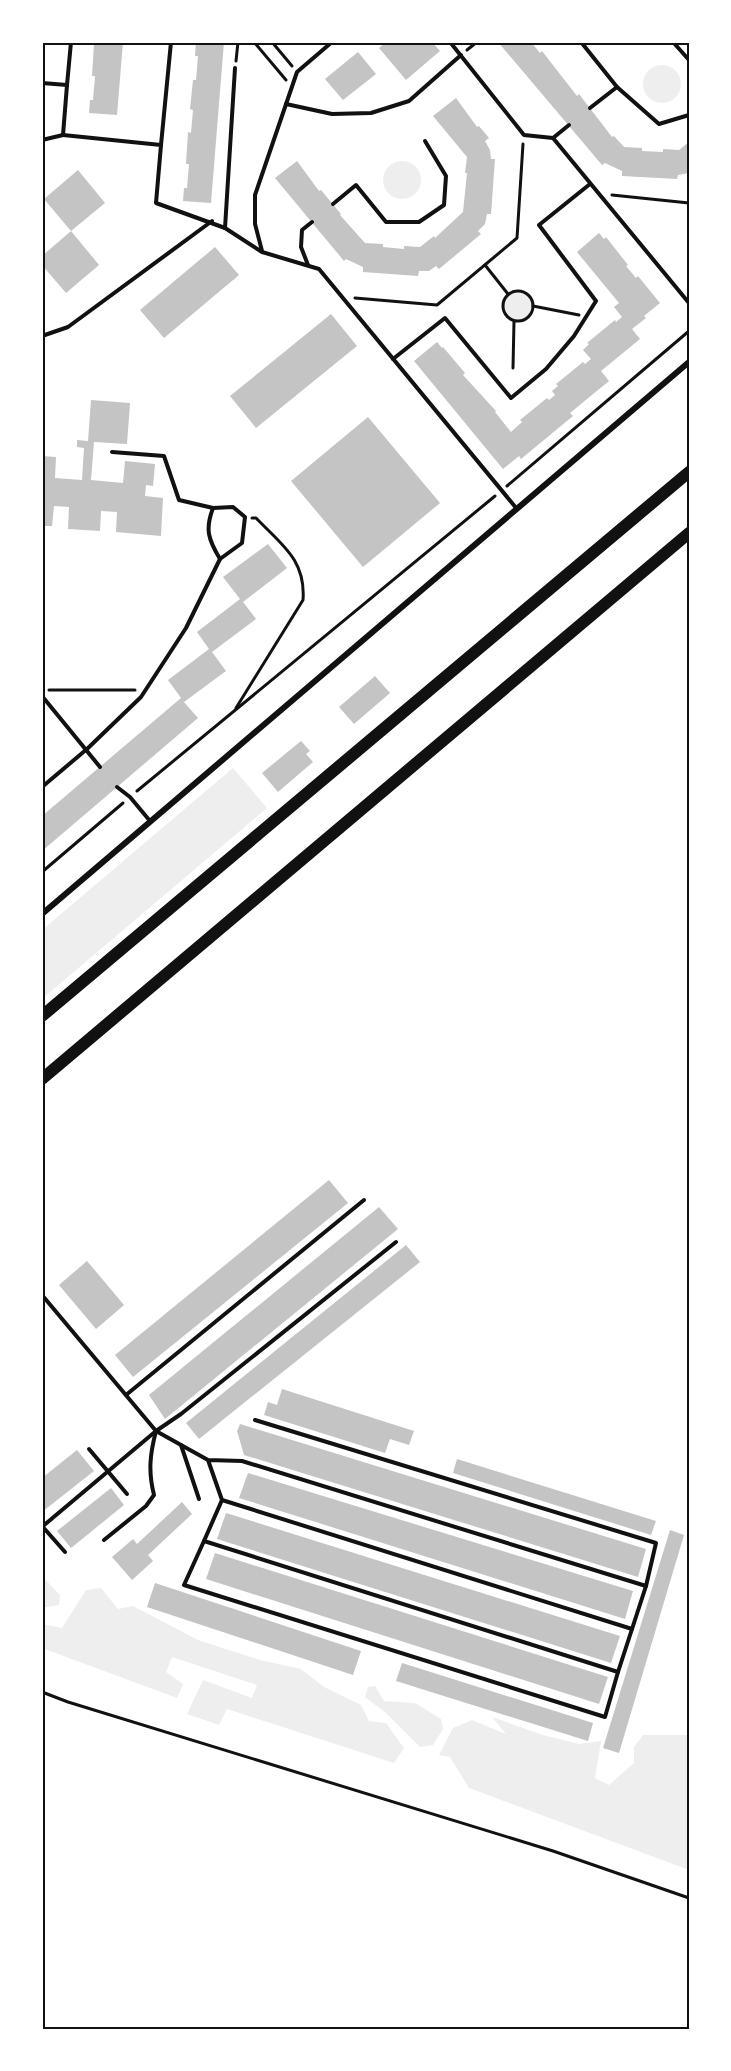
<svg xmlns="http://www.w3.org/2000/svg" width="731" height="2071" font-family="Manrope,sans-serif">
<rect width="100%" height="100%" fill="#fff"/>
<!-- green -->
<g fill="#eee">
<circle cx="662" cy="84" r="19"/>
<circle cx="402" cy="180" r="19"/>
<circle cx="518" cy="306" r="14"/>
<polygon points="233,768 267,808 42,999 42,930"/>
<polygon points="42,1576 60,1595 59,1605 42,1608"/>
<polygon points="101,1588 118,1609 133,1606 198,1640 260,1660 301,1669 324,1687 361,1705 369,1721 386,1723 404,1748 394,1763 227,1709 219,1725 187,1714 203,1680 252,1698 257,1685 172,1657 166,1672 183,1684 177,1698 42,1648 42,1624 62,1628 86,1590"/>
<polygon points="375,1686 384,1701 415,1703 441,1719 443,1729 433,1745 420,1747 386,1713 365,1697 368,1687"/>
<polygon points="492,1717 543,1735 579,1744 601,1741 595,1778 609,1785 634,1763 634,1747 643,1735 689,1735 689,1870 469,1788 450,1757 439,1755 453,1728 472,1720 506,1734"/>
</g>
<!-- building -->
<g fill="#c4c4c4">
<polygon points="98,42 123,42 117,115 89,113 90,100 93,100 95,76 92,76 94,44 97,45"/>
<polygon points="196,42 224,42 211,203 183,201 184,188 187,188 189,164 186,164 188,132 191,133 193,110 190,109 193,80 196,80 198,56 195,56"/>
<polygon points="386,42 432,42 440,51 406,80 379,48"/>
<polygon points="498,42 531,42 540,53 542,51 577,96 579,94 612,137 614,136 624,147 642,148 642,151 663,152 663,149 679,150 689,142 689,173 678,175 677,179 622,176 622,171 605,163 602,165"/>
<polygon points="358,52 376,74 343,100 325,79"/>
<polygon points="456,98 477,127 479,126 489,138 485,141 490,150 491,159 495,159 491,214 487,214 485,224 478,231 481,234 439,269 436,266 429,271 419,271 418,276 363,272 363,267 346,259 344,261 275,178 297,161 319,191 321,190 341,214 340,215 365,243 383,244 383,247 404,249 404,246 420,247 434,236 435,238 463,212 467,173 465,173 467,157 433,116"/>
<polygon points="78,170 105,203 71,231 44,199"/>
<polygon points="71,231 99,265 66,293 42,265 42,256"/>
<polygon points="599,233 604,239 606,237 628,265 626,266 636,278 638,276 660,303 644,316 646,318 632,329 640,339 601,371 609,381 570,413 573,416 521,459 519,456 503,469 414,361 437,342 442,348 443,347 465,373 463,375 496,411 495,412 511,432 522,422 520,420 547,398 549,400 555,395 552,391 558,386 556,384 583,362 585,364 591,359 583,350 589,344 587,343 615,320 616,322 622,317 614,307 619,303 577,252"/>
<polygon points="215,247 239,275 164,338 140,310"/>
<polygon points="331,314 357,346 256,428 230,396"/>
<polygon points="91,400 130,403 127,444 94,442 91,480 123,483 125,461 155,464 153,486 146,485 145,496 163,498 161,536 116,532 117,512 101,511 100,531 68,529 69,507 54,506 52,526 42,526 42,456 56,457 55,478 82,480 84,448 77,447 77,440 88,441"/>
<polygon points="368,417 440,503 363,567 291,481"/>
<polygon points="268,544 287,568 243,602 256,619 212,652 226,671 184,702 198,718 42,851 42,816 181,698 168,680 209,649 197,632 240,599 223,577"/>
<polygon points="375,676 390,693 354,724 339,707"/>
<polygon points="301,741 310,751 306,754 313,762 278,792 262,773"/>
<polygon points="329,1180 348,1203 133,1377 115,1355"/>
<polygon points="379,1207 398,1229 165,1419 149,1395"/>
<polygon points="406,1245 420,1262 199,1439 186,1423"/>
<polygon points="87,1261 124,1305 96,1329 59,1285"/>
<polygon points="282,1389 414,1431 409,1445 390,1439 385,1453 264,1415 268,1402 277,1405"/>
<polygon points="240,1424 646,1549 638,1577 244,1455 237,1431"/>
<polygon points="77,1450 94,1471 42,1512 42,1478"/>
<polygon points="457,1459 656,1521 651,1535 453,1473"/>
<polygon points="248,1473 633,1591 625,1619 239,1498"/>
<polygon points="111,1488 124,1505 71,1548 57,1531"/>
<polygon points="182,1502 192,1514 148,1555 153,1561 132,1580 112,1557 133,1539 137,1544"/>
<polygon points="226,1513 620,1636 611,1663 217,1539"/>
<polygon points="670,1530 684,1535 619,1753 603,1748"/>
<polygon points="215,1553 608,1677 599,1704 206,1579"/>
<polygon points="155,1583 361,1651 353,1675 147,1607"/>
<polygon points="402,1663 593,1723 588,1741 396,1681"/>
</g>
<g fill="none" stroke-linecap="round" stroke-linejoin="round">
<!-- path -->
<g stroke="#111" stroke-width="3">
<polyline points="254,42 286,80"/>
<polyline points="272,42 292,66"/>
<polyline points="467,50 477,42"/>
<polyline points="236,61 238,42"/>
<polyline points="612,195 689,203"/>
<polyline points="485,265 508,294"/>
<circle cx="518" cy="306" r="15"/>
<polyline points="355,298 437,305 517,238 523,144"/>
<polyline points="533,306 579,315"/>
<polyline points="513,368 514,321"/>
<polyline points="507,486 689,331"/>
<polyline points="49,690 135,690"/>
<path d="M 236,708 L 303,600 C 306,560 282,545 256,518 L 252,518"/>
<polyline points="137,791 495,496"/>
<polyline points="42,872 123,803"/>
<polyline points="42,1692 68,1702 553,1851 689,1898"/>
</g>
<!-- service -->
<g stroke="#111" stroke-width="4">
<polyline points="450,42 524,135 553,138 689,303"/>
<polyline points="581,42 617,87 659,124 689,115"/>
<polyline points="673,42 689,60"/>
<polyline points="42,83 67,85 63,135 161,145 156,203 225,228 262,252 319,269 517,509"/>
<polyline points="67,85 71,42"/>
<polyline points="286,104 332,114 371,113 409,101 461,55"/>
<polyline points="590,108 617,87"/>
<polyline points="553,138 569,125"/>
<polyline points="42,140 63,135"/>
<polyline points="161,145 171,42"/>
<polyline points="333,204 356,185 386,222 419,222 444,205 446,176 425,141"/>
<polyline points="225,228 235,68"/>
<polyline points="262,251 255,224 255,195 297,72 332,42"/>
<polyline points="308,265 301,247 302,230 312,222"/>
<polyline points="42,336 68,327 212,221"/>
<polyline points="393,359 445,318 511,398 546,369 574,336 596,301 539,225 590,184"/>
<path d="M 213,508 C 205,529 208,539 220,559"/>
<polyline points="42,696 100,767"/>
<polyline points="42,787 87,749 141,697 186,628 220,559 242,543 245,517 233,507 213,508 179,500 164,456 112,452"/>
<polyline points="117,787 130,797 150,821"/>
<polyline points="42,1295 156,1431 43,1526"/>
<polyline points="126,1395 364,1200"/>
<polyline points="255,1420 656,1543 646,1586"/>
<polyline points="156,1431 181,1445 199,1499"/>
<polyline points="181,1445 208,1460 242,1461 646,1586 632,1629 222,1500 208,1460"/>
<polyline points="89,1449 127,1494"/>
<polyline points="222,1500 204,1541 618,1672 632,1629"/>
<polyline points="42,1526 65,1552"/>
<path d="M 104,1540 L 146,1506 L 154,1495 C 148,1471 150,1454 156,1431 L 181,1414 L 396,1242"/>
<polyline points="204,1541 184,1585 605,1717 618,1672"/>
</g>
<!-- minor -->
<polyline stroke="#111" stroke-width="6" points="42,914 689,362"/>
<!-- primary -->
<g stroke="#111" stroke-width="12">
<polyline points="42,1016 689,472"/>
<polyline points="42,1079 689,533"/>
</g>
</g>
<!-- border -->
<rect width="731" height="2071" fill="none" stroke="#ffffff" stroke-width="87"/>
<rect x="44" y="44" width="644" height="1984" fill="none" stroke="#111" stroke-width="2"/>
</svg>
